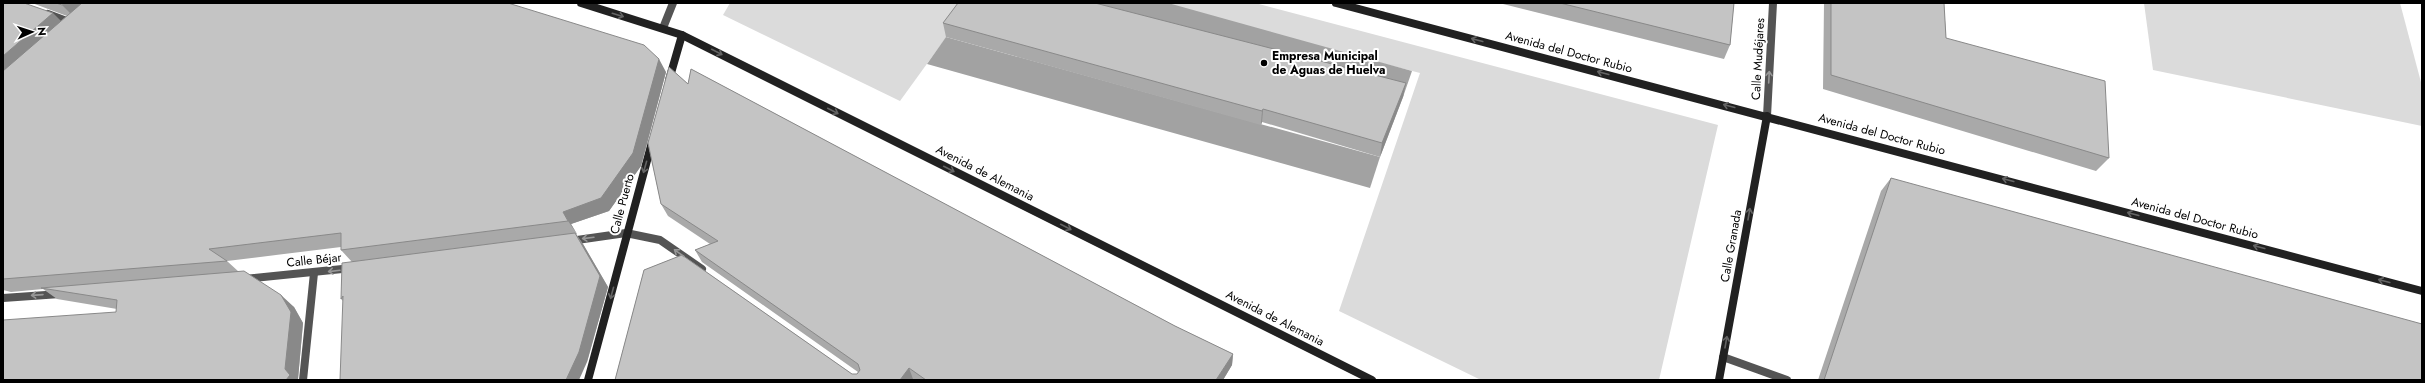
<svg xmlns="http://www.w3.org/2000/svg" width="2425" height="383" font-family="Jost,sans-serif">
<rect width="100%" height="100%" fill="#fff"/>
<!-- green -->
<g fill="#dbdbdb">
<polygon points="730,3 971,3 900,101 723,15"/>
<polygon points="1150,3 1255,3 1718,125 1659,380 1481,380 1339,311 1420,73"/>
<polygon points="2144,3 2400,3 2422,86 2422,126 2153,70"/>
</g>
<!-- water -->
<g fill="#a2a2a2">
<polygon points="1039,3 1168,3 1412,71 1403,97"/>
<polygon points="946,37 1380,157 1370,188 927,64"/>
</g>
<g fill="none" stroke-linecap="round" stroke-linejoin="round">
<!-- street -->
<g stroke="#545454" stroke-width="8">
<polyline points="48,14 72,23"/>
<polyline points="663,28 673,3"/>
<polyline points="1767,116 1773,3"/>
<polyline points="570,241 626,233 660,240 702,269"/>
<polyline points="245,279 352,268"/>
<polyline points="3,298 60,294"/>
<polyline points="1723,357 1787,380"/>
<polyline points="303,380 314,273"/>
</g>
<!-- secondary -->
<g stroke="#212121" stroke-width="8">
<polyline points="581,3 682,35 1372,380"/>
<polyline points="1336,3 2422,291"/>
<polyline points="669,80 682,35"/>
<polyline points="588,380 652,142"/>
<polyline points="1719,380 1767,116"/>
</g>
</g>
<!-- wall -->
<g fill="#a9a9a9">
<polygon points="3,3 61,21 67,16 32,3 508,3 666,72 641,166 609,211 571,224 577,234 576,234 583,244 608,287 587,362 343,301 341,299 352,262 341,250 341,247 227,261 239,272 294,307 303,323 298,379 298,380 3,380 116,312 117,309 57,299 43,289 11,292 3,290"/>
<polygon points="1499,3 1734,3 1730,45 1724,59"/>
<polygon points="1824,3 1944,3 1946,38 2109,158 2096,171 1823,89"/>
<polygon points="943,23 1406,83 1403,97 1380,157 1262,122 1261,125 946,37"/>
<polygon points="669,67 688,84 691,69 1175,326 1233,354 1232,365 1223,380 914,380 913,379 913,380 615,380 644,270 682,255 852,374 857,374 858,372 702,262 695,250 710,244 668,216 661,204 648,143"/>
<polygon points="1891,178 2422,380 1818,380 1881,191"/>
</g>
<!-- shaded-wall -->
<g fill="#898989">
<polygon points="65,3 95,3 76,19 62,5"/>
<polygon points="53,13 67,27 3,83 3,56"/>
<polygon points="659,59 666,72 641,166 609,211 571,224 577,234 568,221 563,212"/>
<polygon points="1406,83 1403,97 1380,157 1382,143"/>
<polygon points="1263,109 1262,122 1261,125 1262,111"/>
<polygon points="575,233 583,244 608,287 587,362 579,380 566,380"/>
<polygon points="281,295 294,307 303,323 298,379 298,380 286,380 285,369"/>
<polygon points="1233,354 1232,365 1223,380 1216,380"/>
<polygon points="909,368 913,379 913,380 900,380"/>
</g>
<!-- building -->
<g fill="#c4c4c4" stroke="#898989">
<polygon points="3,3 24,3 53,13 3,56"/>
<polygon points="56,3 65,3 62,5"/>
<polygon points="82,3 508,3 644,45 659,59 633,153 601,198 563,212 568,221 341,250 341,233 209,249 227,261 3,279 3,71"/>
<polygon points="958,3 1095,3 1406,83 1382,143 1263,109 1262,111 943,23"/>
<polygon points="1560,3 1734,3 1730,45"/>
<polygon points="1831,3 1944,3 1946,38 2105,81 2109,158 1831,75"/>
<polygon points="669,67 688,84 691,69 1175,326 1233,354 1216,380 926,380 909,368 900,380 615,380 644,270 682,255 852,374 857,374 860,370 858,364 695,250 718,241 661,204 648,143"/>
<polygon points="1891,178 2422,324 2422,380 1824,380"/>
<polygon points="575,233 600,276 579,352 566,380 340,380 343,296 341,299 342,263"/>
<polygon points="244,271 281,295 291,312 285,369 290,375 286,380 3,380 3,320 116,312 117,300 41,288"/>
</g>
<!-- one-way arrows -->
<defs><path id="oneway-shaft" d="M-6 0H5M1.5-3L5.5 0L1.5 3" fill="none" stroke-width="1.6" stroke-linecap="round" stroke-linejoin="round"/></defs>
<g stroke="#646464">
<use href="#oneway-shaft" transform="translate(618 15) rotate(17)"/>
<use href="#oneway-shaft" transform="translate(1477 40) rotate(-165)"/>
<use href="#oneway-shaft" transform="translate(717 52) rotate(27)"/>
<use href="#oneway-shaft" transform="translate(1603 73) rotate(-165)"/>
<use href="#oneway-shaft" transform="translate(1729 106) rotate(-165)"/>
<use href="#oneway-shaft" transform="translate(833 111) rotate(27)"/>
<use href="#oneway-shaft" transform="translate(645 167) rotate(106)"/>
<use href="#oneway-shaft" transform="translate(949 169) rotate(27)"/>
<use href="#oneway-shaft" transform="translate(2008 180) rotate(-165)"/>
<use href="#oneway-shaft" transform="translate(1749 214) rotate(-80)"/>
<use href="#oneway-shaft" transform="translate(2133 214) rotate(-165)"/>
<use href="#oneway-shaft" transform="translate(1066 227) rotate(27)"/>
<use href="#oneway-shaft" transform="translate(2259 247) rotate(-165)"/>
<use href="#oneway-shaft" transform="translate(2384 281) rotate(-165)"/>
<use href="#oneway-shaft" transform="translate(612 293) rotate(105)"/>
<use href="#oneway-shaft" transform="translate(1726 342) rotate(-80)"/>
</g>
<g stroke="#989898">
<use href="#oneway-shaft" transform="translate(1769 77) rotate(-87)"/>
<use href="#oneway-shaft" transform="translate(588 238) rotate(173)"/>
<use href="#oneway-shaft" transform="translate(679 253) rotate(-145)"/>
<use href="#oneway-shaft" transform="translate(334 271) rotate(173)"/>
<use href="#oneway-shaft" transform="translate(37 295) rotate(176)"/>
</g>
<!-- markers -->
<circle fill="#000" stroke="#fff" stroke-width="1.5" cx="1264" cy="63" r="4"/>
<g text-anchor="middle" stroke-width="4" stroke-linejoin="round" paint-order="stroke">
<!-- street labels -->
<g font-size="12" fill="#000" stroke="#fff">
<text transform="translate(1569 52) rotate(15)" y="4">Avenida del Doctor Rubio</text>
<text transform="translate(1758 59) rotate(-87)" y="4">Calle Mudéjares</text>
<text transform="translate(1882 134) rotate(15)" y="4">Avenida del Doctor Rubio</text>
<text transform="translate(985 173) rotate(27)" y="4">Avenida de Alemania</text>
<text transform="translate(622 204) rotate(-75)" y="4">Calle Puerto</text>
<text transform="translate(2195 218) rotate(15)" y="4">Avenida del Doctor Rubio</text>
<text transform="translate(1731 246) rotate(-80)" y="4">Calle Granada</text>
<text transform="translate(314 260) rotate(-6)" y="4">Calle Béjar</text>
<text transform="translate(1275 318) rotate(27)" y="4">Avenida de Alemania</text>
</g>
<!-- poi labels -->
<g font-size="12" font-weight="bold" fill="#000" stroke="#fff" text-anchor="start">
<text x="1272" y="60">Empresa Municipal<tspan x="1272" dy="14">de Aguas de Huelva</tspan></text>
</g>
</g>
<!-- border -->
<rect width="2425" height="383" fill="none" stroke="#000000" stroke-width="8"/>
<!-- north arrow -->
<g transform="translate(32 32) rotate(87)" stroke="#ffffff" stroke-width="3" paint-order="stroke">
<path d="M0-3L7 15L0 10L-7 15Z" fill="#000000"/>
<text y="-6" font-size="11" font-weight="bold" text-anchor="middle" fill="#000000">N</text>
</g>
</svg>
